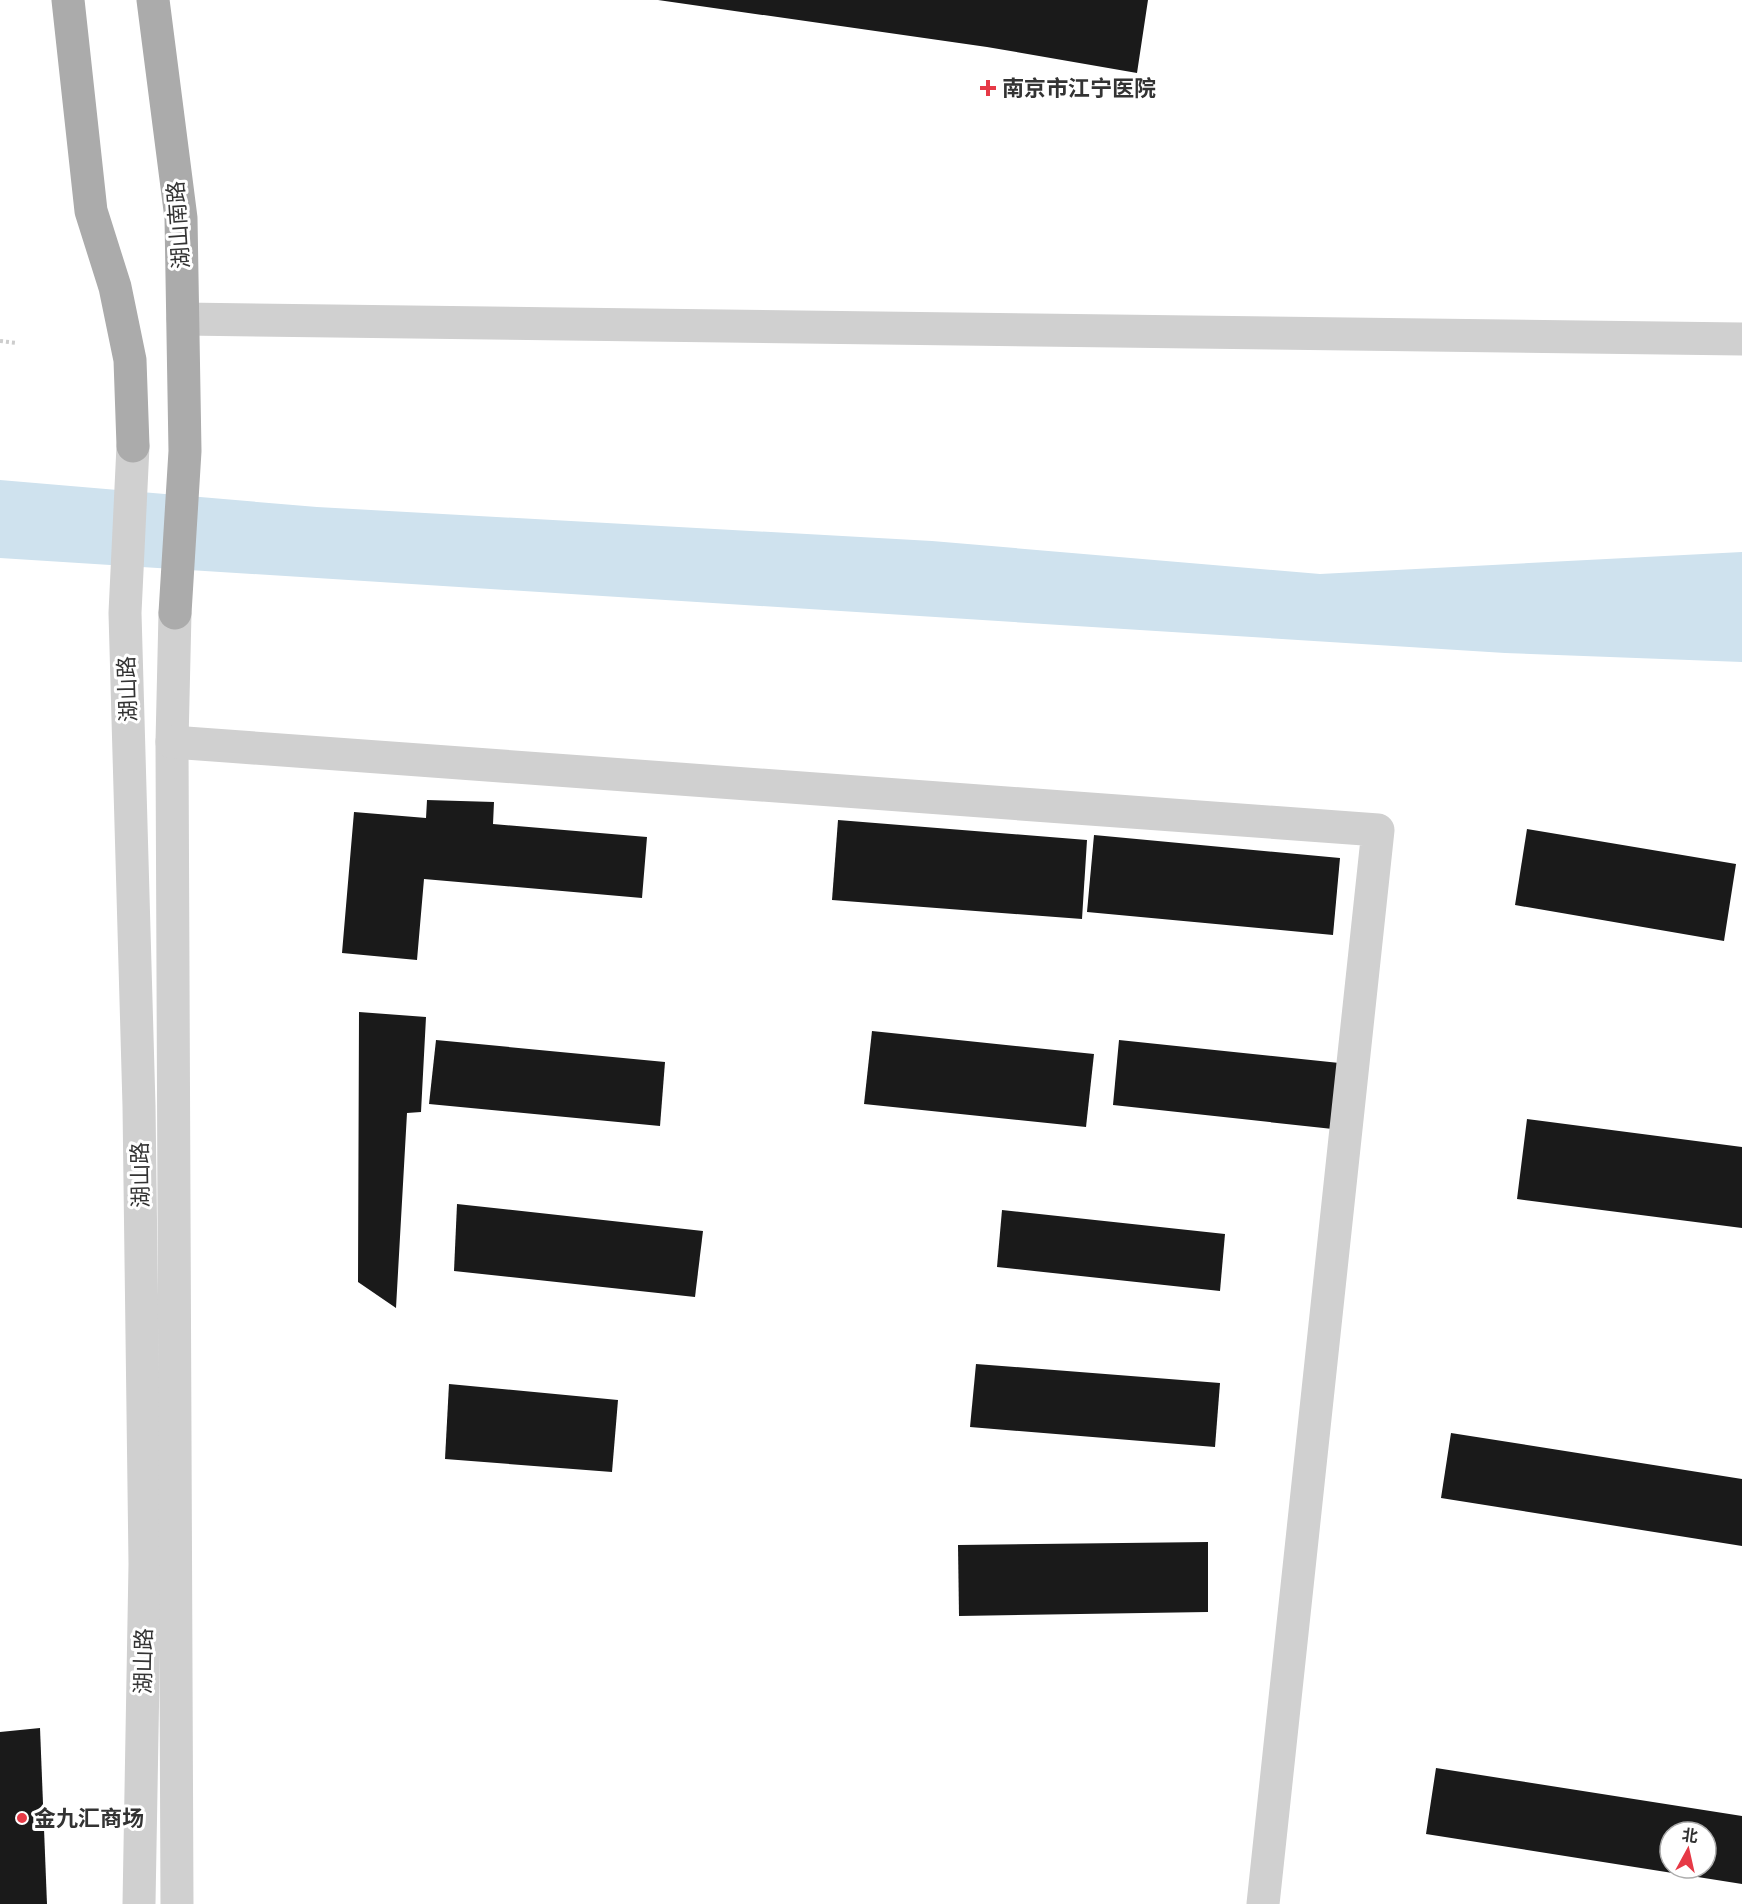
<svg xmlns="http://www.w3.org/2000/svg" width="1742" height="1904" font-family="Figtree,'Noto Sans SC',sans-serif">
<rect width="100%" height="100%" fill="#fff"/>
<!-- water -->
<polygon fill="#cfe2ee" points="0,480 317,507 932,541 1320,574 1742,552 1742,662 1505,653 0,558"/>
<!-- building -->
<g fill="#1a1a1a" fill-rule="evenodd">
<polygon points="658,0 1148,0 1137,73 987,47"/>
<polygon points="427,800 494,802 493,824 647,837 642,898 424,879 417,960 342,953 354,812 426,818"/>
<polygon points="838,820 1087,840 1082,919 832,900"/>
<polygon points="1527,829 1736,864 1724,941 1515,905"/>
<polygon points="1094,835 1340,858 1333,935 1087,912"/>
<polygon points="359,1012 426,1017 421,1112 407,1113 396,1308 358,1282"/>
<polygon points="872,1031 1094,1054 1086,1127 864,1104"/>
<polygon points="436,1040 665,1062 660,1126 429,1104"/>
<polygon points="1119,1040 1349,1064 1342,1130 1113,1105"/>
<polygon points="1527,1119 1742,1147 1742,1228 1517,1199"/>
<polygon points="457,1204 703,1231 695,1297 454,1271"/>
<polygon points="1002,1210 1225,1234 1220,1291 997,1267"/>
<polygon points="976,1364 1220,1383 1215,1447 970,1427"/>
<polygon points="449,1384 618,1400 612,1472 445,1459"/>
<polygon points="1451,1433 1742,1479 1742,1546 1441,1498"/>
<polygon points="1208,1542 1208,1612 959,1616 958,1545"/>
<polygon points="40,1728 47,1904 0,1904 0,1732"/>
<path d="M 1436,1768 L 1742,1816 L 1742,1884 L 1426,1834 ZM 1670,1832 L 1706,1832 L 1706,1868 L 1670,1868 Z"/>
</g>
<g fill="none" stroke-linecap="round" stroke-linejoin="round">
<!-- path -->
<polyline stroke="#cdcdcd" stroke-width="4" stroke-dasharray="3 3" stroke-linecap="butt" points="0,341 17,343"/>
<!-- minor -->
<g stroke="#d0d0d0" stroke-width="33">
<polyline points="183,319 1742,339"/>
<polyline points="133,446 125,613 139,1106 145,1564 139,1904"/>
<polyline points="175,613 172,742 177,1904"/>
<polyline points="172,742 1378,830 1263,1904"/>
</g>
<!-- major -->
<g stroke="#ababab" stroke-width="33">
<polyline points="68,0 91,211 115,287 130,360 133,446"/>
<polyline points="153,0 181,218 185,451 175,613"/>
</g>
</g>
<!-- markers -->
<g fill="#e63946" stroke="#fff" stroke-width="2">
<path d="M985 79h6v6h6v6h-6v6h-6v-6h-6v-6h6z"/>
<circle cx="22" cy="1818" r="6"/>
</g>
<g text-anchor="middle" stroke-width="6" stroke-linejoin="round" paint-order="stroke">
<!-- poi labels -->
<g font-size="22" font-weight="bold" fill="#333" stroke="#fff" text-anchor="start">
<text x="1002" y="96">南京市江宁医院</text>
<text x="34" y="1826">金九汇商场</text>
</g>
<!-- street labels -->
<g font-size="22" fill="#333" stroke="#fff">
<text transform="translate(178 225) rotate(-94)" y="8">湖山南路</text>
<text transform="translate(127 689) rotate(-92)" y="8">湖山路</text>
<text transform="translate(140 1175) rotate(-91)" y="8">湖山路</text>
<text transform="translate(143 1661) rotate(-89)" y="8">湖山路</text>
</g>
</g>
<!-- north arrow -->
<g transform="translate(1688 1850) rotate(8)"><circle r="28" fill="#ffffff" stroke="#adadad" stroke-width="1.5"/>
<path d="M0-4.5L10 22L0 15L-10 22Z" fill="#e63946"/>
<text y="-9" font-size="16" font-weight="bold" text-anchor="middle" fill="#333333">北</text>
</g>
</svg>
